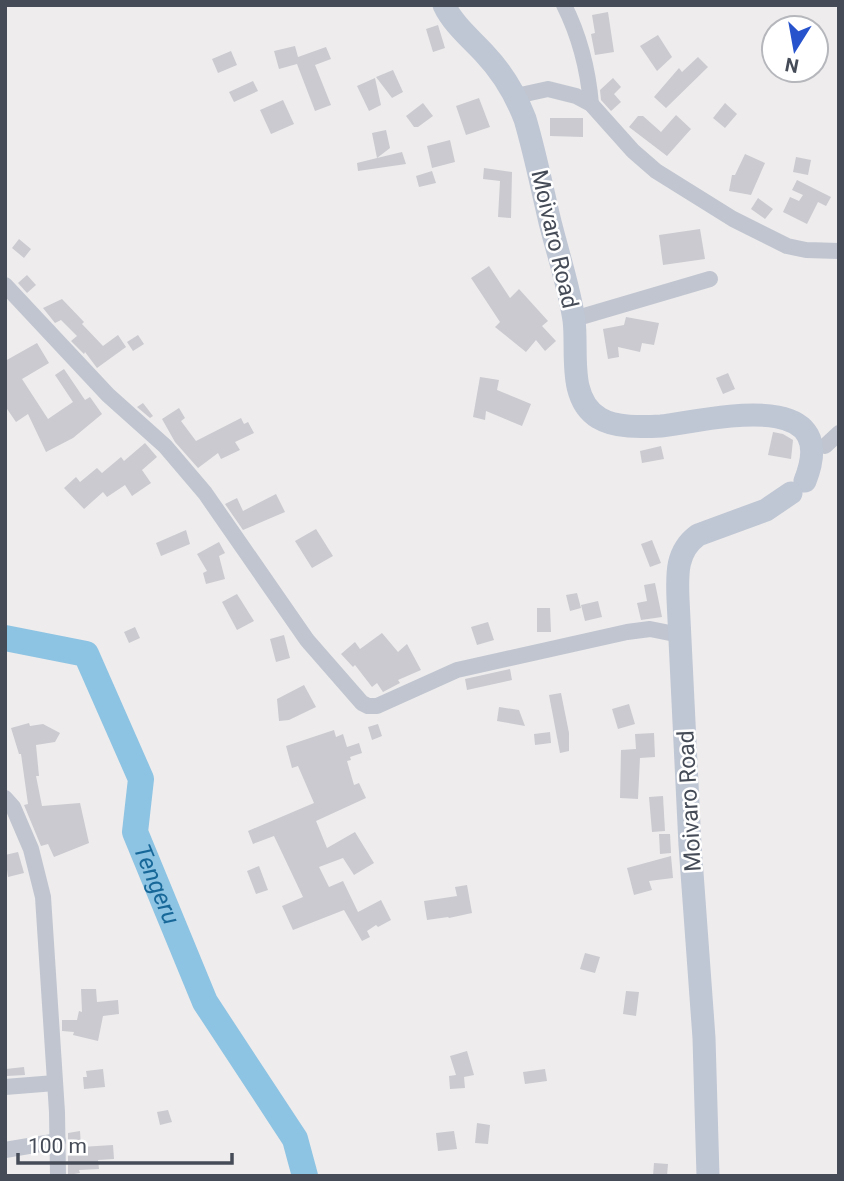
<svg xmlns="http://www.w3.org/2000/svg" width="844" height="1181" font-family="Roboto,sans-serif">
<rect width="100%" height="100%" fill="#eeecec"/>
<g fill="none" stroke-linecap="round" stroke-linejoin="round">
<!-- river -->
<path stroke="#8dc3e3" stroke-width="26" id="s1" d="M 5,638 L 86,654 L 141,779 L 135,832 L 205,1002 L 295,1139 L 305,1176"/>
</g>
<!-- building -->
<g fill="#cacad0">
<polygon points="608,12 614,52 595,55 591,34 595,33 592,15"/>
<polygon points="438,25 445,48 433,52 426,29"/>
<polygon points="658,35 672,57 657,71 640,46"/>
<polygon points="295,46 298,57 326,47 331,59 315,65 331,105 315,111 297,64 279,69 274,51"/>
<polygon points="231,51 237,65 218,73 212,59"/>
<polygon points="698,57 708,67 666,108 654,97 679,68 682,72"/>
<polygon points="393,70 403,92 392,98 376,77"/>
<polygon points="375,78 381,105 369,111 357,86"/>
<polygon points="613,78 621,87 614,94 621,102 611,111 601,100 600,90"/>
<polygon points="253,81 258,91 234,102 229,92"/>
<polygon points="479,98 490,127 466,135 456,106"/>
<polygon points="283,100 294,124 271,134 260,110"/>
<polygon points="423,103 433,116 418,127 414,127 406,116"/>
<polygon points="725,103 737,114 725,128 713,118"/>
<polygon points="676,115 691,129 667,156 629,127 638,116 643,116 661,132"/>
<polygon points="550,118 583,118 583,137 550,136"/>
<polygon points="386,130 390,148 377,158 402,152 406,164 358,171 357,163 377,158 372,133"/>
<polygon points="450,140 455,162 432,168 427,146"/>
<polygon points="745,154 765,163 751,195 729,191 732,175 735,175"/>
<polygon points="796,157 811,160 808,175 793,172"/>
<polygon points="484,168 512,172 511,218 498,217 500,181 483,179"/>
<polygon points="432,171 436,183 419,187 416,176"/>
<polygon points="797,180 831,197 826,206 818,202 807,224 783,212 790,197 799,201 803,195 792,190"/>
<polygon points="758,198 773,209 765,219 751,209"/>
<polygon points="700,229 705,259 663,265 659,235"/>
<polygon points="19,239 31,249 24,258 12,248"/>
<polygon points="489,266 510,298 519,289 548,321 542,326 556,341 545,351 536,340 526,352 495,327 500,322 471,278"/>
<polygon points="27,275 36,285 27,293 18,283"/>
<polygon points="62,299 84,322 82,324 103,346 118,335 126,347 97,368 85,352 84,354 71,341 77,336 61,320 55,323 43,308"/>
<polygon points="626,317 659,323 654,345 642,343 640,352 618,347 619,357 608,359 603,329 624,325"/>
<polygon points="138,335 144,344 133,351 127,342"/>
<polygon points="37,343 49,363 22,379 48,419 73,402 55,375 64,369 85,400 90,397 102,414 73,438 46,452 28,414 16,422 5,406 5,361"/>
<polygon points="728,373 735,389 723,394 716,378"/>
<polygon points="480,377 499,380 497,390 531,404 522,426 486,411 485,420 473,417"/>
<polygon points="143,403 153,416 150,418 137,407"/>
<polygon points="179,408 185,418 181,421 196,441 241,418 244,424 248,422 254,433 235,442 240,450 221,459 218,453 198,468 175,442 162,419"/>
<polygon points="773,432 783,434 793,440 791,459 768,455"/>
<polygon points="145,443 157,457 142,470 151,483 132,496 125,485 107,497 103,492 84,509 64,488 76,477 80,482 97,468 102,473 121,457 124,461"/>
<polygon points="661,446 664,459 642,463 640,451"/>
<polygon points="276,494 285,512 243,530 225,504 237,498 243,511"/>
<polygon points="316,529 333,556 312,568 295,541"/>
<polygon points="186,530 190,544 161,556 156,543"/>
<polygon points="652,540 661,563 650,567 641,544"/>
<polygon points="219,542 225,553 219,556 225,579 206,584 203,573 207,571 197,554"/>
<polygon points="655,583 662,617 641,620 637,603 647,601 644,585"/>
<polygon points="577,593 581,608 570,611 566,595"/>
<polygon points="237,594 254,621 237,630 222,602"/>
<polygon points="598,601 602,617 585,621 581,605"/>
<polygon points="537,608 550,608 551,632 537,632"/>
<polygon points="488,622 494,640 477,645 471,627"/>
<polygon points="135,627 140,638 129,643 124,632"/>
<polygon points="382,633 398,652 407,644 421,670 398,680 400,683 383,692 377,683 372,687 355,665 353,667 341,654 355,642 360,649"/>
<polygon points="284,635 290,658 276,662 270,639"/>
<polygon points="510,669 512,680 467,690 465,679"/>
<polygon points="304,685 316,707 289,720 279,721 277,699"/>
<polygon points="561,693 569,733 569,751 560,753 549,695"/>
<polygon points="629,704 635,724 618,729 612,709"/>
<polygon points="499,707 519,710 525,726 497,721"/>
<polygon points="29,723 30,726 43,724 60,733 55,742 36,745 39,776 36,776 42,806 80,803 89,843 54,857 48,844 41,846 24,805 28,804 21,754 19,754 11,728"/>
<polygon points="378,724 382,736 372,740 368,727"/>
<polygon points="334,730 336,737 343,734 347,747 359,743 362,753 350,757 351,760 347,761 354,785 359,783 366,798 316,821 327,848 355,832 374,863 354,875 343,858 319,867 329,887 343,881 358,912 381,900 391,920 378,927 376,925 367,931 370,937 362,941 344,910 293,930 282,906 303,897 274,836 253,844 248,831 314,803 298,766 292,768 286,746"/>
<polygon points="550,732 551,743 535,745 534,734"/>
<polygon points="654,733 655,757 640,758 638,799 620,798 621,750 636,749 635,734"/>
<polygon points="663,796 665,831 652,832 649,797"/>
<polygon points="659,834 670,834 671,853 660,854"/>
<polygon points="18,852 24,873 8,877 5,855"/>
<polygon points="671,856 673,878 649,881 652,890 634,895 627,868"/>
<polygon points="259,866 268,890 256,894 247,871"/>
<polygon points="467,885 472,913 449,918 448,917 427,920 424,901 457,896 455,887"/>
<polygon points="585,953 600,957 595,973 580,969"/>
<polygon points="81,989 96,989 97,1002 118,1000 119,1014 103,1016 98,1041 73,1035 74,1032 62,1031 62,1020 77,1020 79,1011 82,1012"/>
<polygon points="626,991 639,992 636,1016 623,1014"/>
<polygon points="467,1051 474,1075 464,1077 465,1088 450,1089 449,1076 456,1075 450,1056"/>
<polygon points="24,1067 25,1075 7,1076 6,1069"/>
<polygon points="103,1069 105,1087 84,1089 83,1077 87,1077 86,1071"/>
<polygon points="545,1069 547,1081 525,1084 523,1072"/>
<polygon points="168,1110 172,1122 160,1125 157,1112"/>
<polygon points="477,1123 490,1125 488,1144 475,1143"/>
<polygon points="80,1131 81,1147 113,1145 114,1159 98,1160 99,1169 79,1170 80,1173 68,1175 68,1133"/>
<polygon points="454,1131 457,1149 438,1151 436,1133"/>
<polygon points="654,1163 668,1164 667,1176 653,1176"/>
</g>
<g fill="none" stroke-linecap="round" stroke-linejoin="round">
<!-- street -->
<g stroke="#c0c5d0" stroke-width="16">
<path d="M 564,5 C 580,37 588,69 591,104"/>
<polyline points="516,96 548,89 576,96 591,104 633,151 656,171 733,219 787,246 806,250 839,251"/>
<polyline points="5,285 108,395 165,446 205,493 307,640 362,703 368,706 377,706 457,670 627,632 650,629 680,635"/>
<polyline points="574,319 710,279"/>
<polyline points="825,446 839,433"/>
<polyline points="5,798 13,807 31,849 43,897 57,1112 58,1176"/>
<polyline points="5,1087 55,1083"/>
<polyline points="5,1150 58,1141"/>
</g>
<!-- secondary -->
<g stroke="#bfc6d4" stroke-width="23">
<path d="M 444,5 C 453,24 470,38 484,53 C 503,73 515,93 525,119 C 535,153 542,188 550,222 C 558,254 569,287 574,320 C 578,351 567,399 599,418 C 615,428 642,427 661,426 C 701,422 844,383 805,481"/>
<path d="M 708,1176 L 704,1038 L 690,845 L 678,599 C 677,574 676,551 698,535 L 766,510 L 791,493"/>
</g>
</g>
<g text-anchor="middle" stroke-width="5" stroke-linejoin="round" paint-order="stroke">
<!-- street labels -->
<g font-size="23" fill="#464c57" stroke="#fff">
<text transform="translate(555 239) rotate(77)" y="8">Moivaro Road</text>
<text transform="translate(689 801) rotate(-93)" y="8">Moivaro Road</text>
</g>
<!-- water labels -->
<g font-size="24" font-style="italic" fill="#176899" stroke="#fff">
<text dy="8" stroke="none"><textPath href="#s1" startOffset="329">Tengeru</textPath></text>
</g>
</g>
<!-- border -->
<rect width="844" height="1181" fill="none" stroke="#464c57" stroke-width="14"/>
<!-- north arrow -->
<g transform="translate(795 49) rotate(191)"><circle r="33" fill="#ffffff" stroke="#b5b7bc" stroke-width="2"/>
<path d="M0-5L12 26L0 18L-12 26Z" fill="#2753cd"/>
<text y="-10" font-size="19" font-weight="bold" text-anchor="middle" fill="#464c57">N</text>
</g>
<!-- scale -->
<path d="M18 1153v10h214v-10" fill="none" stroke="#464c57" stroke-width="3.5"/>
<text x="28" y="1153" font-size="21" fill="#464c57" stroke="#ffffff" stroke-width="5" paint-order="stroke">100 m</text>
</svg>
